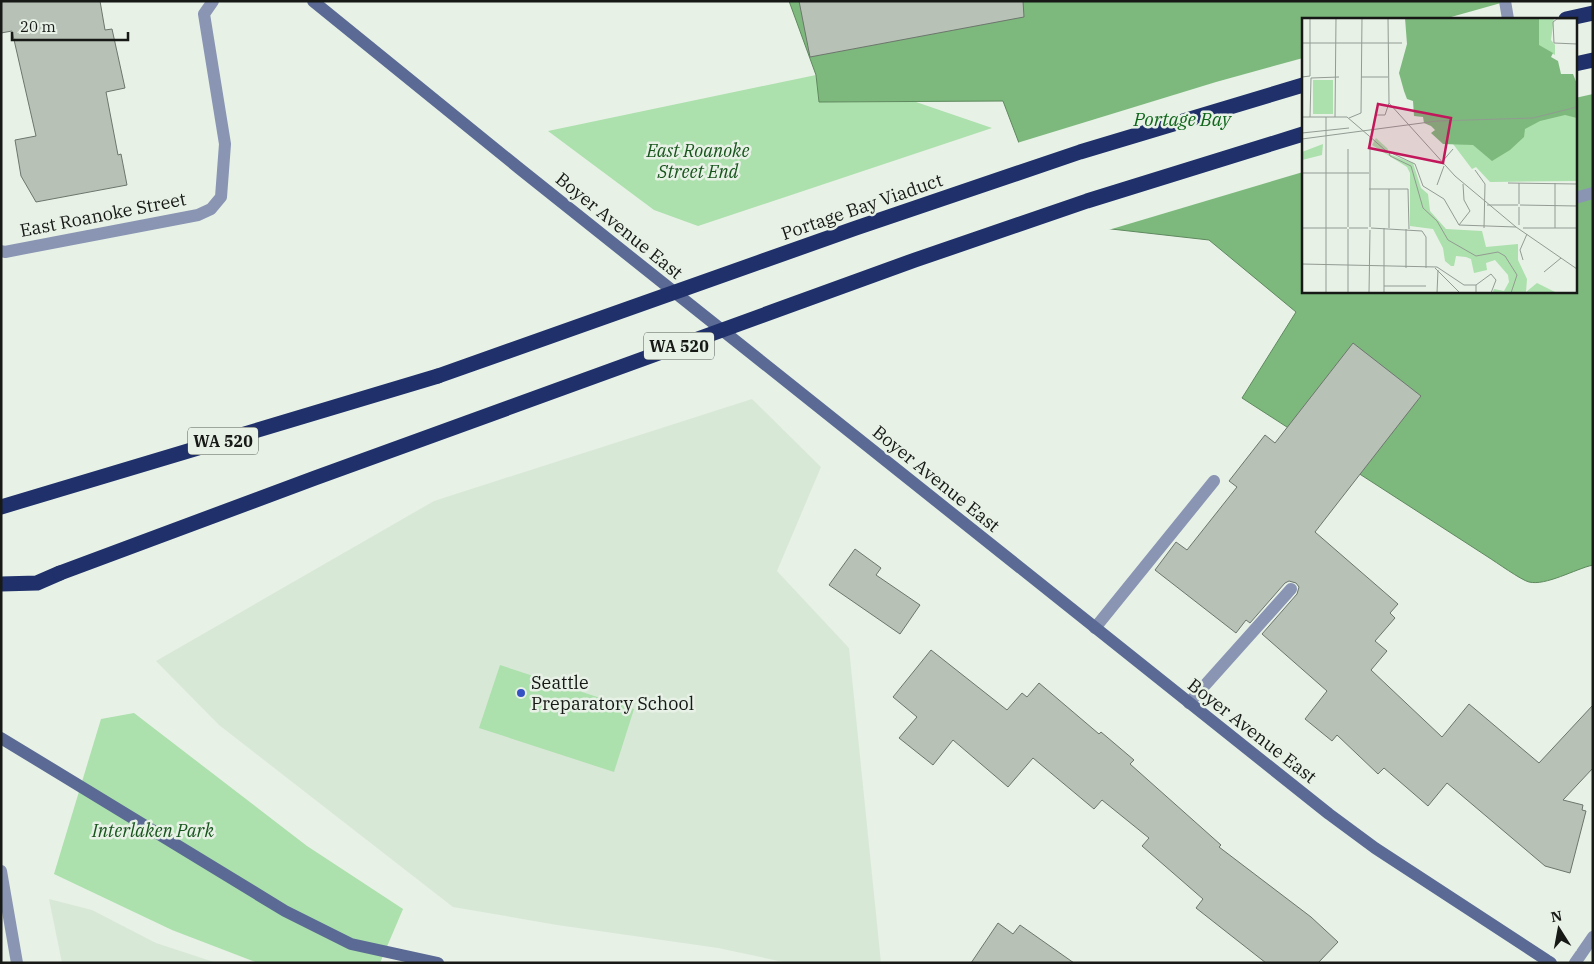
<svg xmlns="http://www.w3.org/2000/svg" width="1594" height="964" font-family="'IBM Plex Serif',serif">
<rect width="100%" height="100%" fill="#e7f1e6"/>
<!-- built -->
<g fill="#d8e8d7">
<polygon points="752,399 821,467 777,571 849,648 881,963 788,963 718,948 557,925 453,907 219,725 156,661 434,501"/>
<polygon points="49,899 92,910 156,943 217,963 62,963"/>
</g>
<!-- green -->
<g fill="#ace0ac">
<polygon points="816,75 819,102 916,102 992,128 698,226 654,210 548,131"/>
<polygon points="500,665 634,709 614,772 479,728"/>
<polygon points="134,713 307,846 403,909 380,963 258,963 172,930 54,874 101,719"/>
</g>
<!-- water -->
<path fill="#7db97d" stroke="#5e895e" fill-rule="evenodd" d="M 789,1 L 1593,1 L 1593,565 C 1575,569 1546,586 1529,582 C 1521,580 1496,562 1488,557 L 1242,398 L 1296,312 L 1209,240 L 1049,222 L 1003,101 L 819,102 L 816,75 ZM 1303,19 L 1575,19 L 1575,291 L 1303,291 Z"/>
<!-- pier -->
<g fill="#e7f1e6">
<polygon points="1508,1 1593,1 1593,94 1575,98 1575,19 1444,19"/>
<polygon points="1303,58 1303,172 1105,231 1049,225 1047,223 1017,143 1216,82"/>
</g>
<!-- building -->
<g fill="#b7c1b6" stroke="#6d766d">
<polygon points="1,1 100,1 105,30 112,29 125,88 106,92 118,155 121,154 127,185 36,202 21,176 15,140 36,136 12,31 1,33"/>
<polygon points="799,1 1023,1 1024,17 810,57"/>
<polygon points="1353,343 1421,396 1315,532 1398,604 1390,613 1395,618 1375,641 1387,651 1371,670 1442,737 1469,704 1539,763 1593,705 1593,768 1563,800 1583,805 1582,810 1586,811 1570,873 1545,866 1447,783 1428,806 1384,768 1378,774 1337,735 1332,741 1305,719 1327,691 1262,634 1297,594 1299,587 1296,583 1289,581 1285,583 1250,623 1246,620 1236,633 1155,570 1176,542 1187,550 1237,487 1229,481 1265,435 1275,443"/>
<polygon points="855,549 881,568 876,575 920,605 900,634 829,585"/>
<polygon points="931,650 1007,710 1022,693 1027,697 1039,683 1099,734 1101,732 1134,760 1130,764 1221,845 1219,847 1311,917 1338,942 1318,963 1266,963 1196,908 1203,899 1142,846 1149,838 1102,800 1094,809 1033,758 1008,787 953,740 933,765 899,738 917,717 893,697"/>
<polygon points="998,923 1013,934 1020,925 1074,963 971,963"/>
</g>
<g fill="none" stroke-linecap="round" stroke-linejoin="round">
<!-- lane -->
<g stroke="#8995b3" stroke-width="12">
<polyline points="1505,1 1508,19"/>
<polyline points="1575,198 1593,193"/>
<polyline points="1095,628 1214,481"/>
<polyline points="1189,703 1291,589"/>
</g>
<!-- street -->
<g stroke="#8995b3" stroke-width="12">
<polyline points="1,251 5,252 198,215 211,209 221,197 225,144 204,14 213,1"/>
<polyline points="1,871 17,963"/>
<polyline points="1575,963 1593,937"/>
</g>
<!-- secondary -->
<g stroke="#5a6a95" stroke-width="12">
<polyline points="313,1 520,169 1329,814 1375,848 1551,963"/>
<polyline points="1,738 285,911 351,944 438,963"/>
</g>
<!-- highway -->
<g stroke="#1f306b" stroke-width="15">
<polyline points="1566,19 1593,13"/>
<polyline points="1575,64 1593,60"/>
<polyline points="1,507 438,376"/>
<polyline points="1,584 37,583 60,573"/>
</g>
<!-- highway-bridge -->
<g stroke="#1f306b" stroke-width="15">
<polyline points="438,376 856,228 1080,152 1303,85"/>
<polyline points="60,573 315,478 915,260 1087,201 1303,134"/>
</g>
</g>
<!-- markers -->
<circle fill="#3452c3" stroke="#e7f1e6" stroke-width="2" cx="521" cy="693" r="5"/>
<g text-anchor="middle" stroke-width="5" stroke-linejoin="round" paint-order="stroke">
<!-- shield labels -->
<g fill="#e7f1e6" stroke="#555a54" stroke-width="1">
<rect x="644" y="332.5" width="70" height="27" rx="4"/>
<rect x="188" y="427.5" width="70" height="27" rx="4"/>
</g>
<g font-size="16" font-weight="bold" fill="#161915">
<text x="679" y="352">WA 520</text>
<text x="223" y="447">WA 520</text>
</g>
<!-- park labels -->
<g font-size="18" font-style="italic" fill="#17551c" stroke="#e7f1e6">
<text x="698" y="157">East Roanoke<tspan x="698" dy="21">Street End</tspan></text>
<text x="153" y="837">Interlaken Park</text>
</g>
<!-- street labels -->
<g font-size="18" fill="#161915" stroke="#e7f1e6">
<text transform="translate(862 207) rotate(-19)" y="6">Portage Bay Viaduct</text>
<text transform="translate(103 215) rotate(-11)" y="6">East Roanoke Street</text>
<text transform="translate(619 226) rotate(39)" y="6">Boyer Avenue East</text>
<text transform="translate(936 479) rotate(39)" y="6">Boyer Avenue East</text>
<text transform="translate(1252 731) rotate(38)" y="6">Boyer Avenue East</text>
</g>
<!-- poi labels -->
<g font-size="18" fill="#161915" stroke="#e7f1e6" text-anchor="start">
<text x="531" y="689">Seattle<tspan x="531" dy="21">Preparatory School</tspan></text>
</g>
<!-- water labels -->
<g font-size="19" font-style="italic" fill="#0f661a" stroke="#e7f1e6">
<text x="1182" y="126">Portage Bay</text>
</g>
</g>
<!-- overview -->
<g transform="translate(1302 18)">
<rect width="275" height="275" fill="#e7f1e6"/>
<path d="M 237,0 L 252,0 L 249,22 L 253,27 L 253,37 L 237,28 ZM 11,62 L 31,62 L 31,96 L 11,96 ZM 275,92 L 275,163 L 188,164 L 174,149 L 170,151 L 151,126 L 143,126 ZM 74,120 L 86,131 L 84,135 L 111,145 L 119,170 L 126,176 L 128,193 L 144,211 L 180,213 L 184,229 L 216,226 L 216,242 L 225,261 L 224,274 L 235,265 L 255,275 L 190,275 L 192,271 L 202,273 L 207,264 L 206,257 L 193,242 L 184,245 L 185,252 L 172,255 L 169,241 L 164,239 L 154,238 L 152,248 L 149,248 L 143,243 L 141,230 L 131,211 L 108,208 L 108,155 L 105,149 L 70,127 ZM 21,126 L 20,137 L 0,142 L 0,134 Z" fill="#ace0ac"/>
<path d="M 103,0 L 237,0 L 237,27 L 251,35 L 249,39 L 256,43 L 259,56 L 271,56 L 275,66 L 275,100 L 263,97 L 238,103 L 223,111 L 222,119 L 208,132 L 190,143 L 171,127 L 141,126 L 129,115 L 133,112 L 129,108 L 122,105 L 121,99 L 112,98 L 111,83 L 105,81 L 102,73 L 97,55 L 105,26 Z" fill="#7db97d"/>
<path fill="none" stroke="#939b92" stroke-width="1" d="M 86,0 L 87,85 L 153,158 L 214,209M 275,1 L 255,1 L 251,4 L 252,25 L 275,26M 0,25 L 100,25M 0,59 L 8,58 L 8,0M 59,59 L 86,59M 73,97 L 83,97 L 87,85M 0,99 L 45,99 L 66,117M 8,99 L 9,60 L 37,59M 33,99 L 34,0M 47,100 L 59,95 L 60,0M 0,115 L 47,110M 66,117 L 83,132 L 113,146 L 121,168 L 142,181 L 157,207 L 214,209M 0,121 L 135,103 L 231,100 L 275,89M 46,131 L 46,209M 87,134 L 88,138 L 109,148 L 121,190 L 135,203 L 146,222 L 174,238 L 196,234 L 203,238 L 215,257 L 209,275M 139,145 L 151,131M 173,152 L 183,166 L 182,210M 0,155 L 67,155M 206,165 L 275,166M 135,167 L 142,148M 67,171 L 106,171 L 107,211M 217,186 L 217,165M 185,187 L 216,187M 218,187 L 275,188M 157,207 L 168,193 L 162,182 L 161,166M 217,207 L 217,189M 68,209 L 68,119M 214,209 L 275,251M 0,210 L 45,210M 47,210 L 66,210M 69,210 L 120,213 L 124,219 L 124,250M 87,210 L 87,171M 221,210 L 275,210M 253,210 L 253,165M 221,242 L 218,232 L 225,216M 0,246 L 135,249 L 162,267 L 174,267M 104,250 L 104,211M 133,250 L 158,275M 242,254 L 259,240M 82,268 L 124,268M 24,275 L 24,99M 46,275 L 46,211M 67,275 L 68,212M 82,275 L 82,210M 135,275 L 136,252M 174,275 L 174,267 L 189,256 L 194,262 L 189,275"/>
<path fill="#c2185b" fill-opacity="0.15" stroke="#c2185b" stroke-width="2.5" d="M 76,86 L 149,100 L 141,145 L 67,130 Z"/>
<rect width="275" height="275" fill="none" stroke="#161915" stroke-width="2.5"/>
</g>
<!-- border -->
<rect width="1594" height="964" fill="none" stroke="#161915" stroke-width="5"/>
<!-- north arrow -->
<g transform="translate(1559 929) rotate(349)" stroke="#e7f1e6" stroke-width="4" paint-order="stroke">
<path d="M0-4L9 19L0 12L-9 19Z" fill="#161915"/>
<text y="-8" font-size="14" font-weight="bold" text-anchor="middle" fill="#161915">N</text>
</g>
<!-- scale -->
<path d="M12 32v8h116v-8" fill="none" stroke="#161915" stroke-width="2.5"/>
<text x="20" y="32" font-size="15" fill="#161915" stroke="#e7f1e6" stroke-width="4" paint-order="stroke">20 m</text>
</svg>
